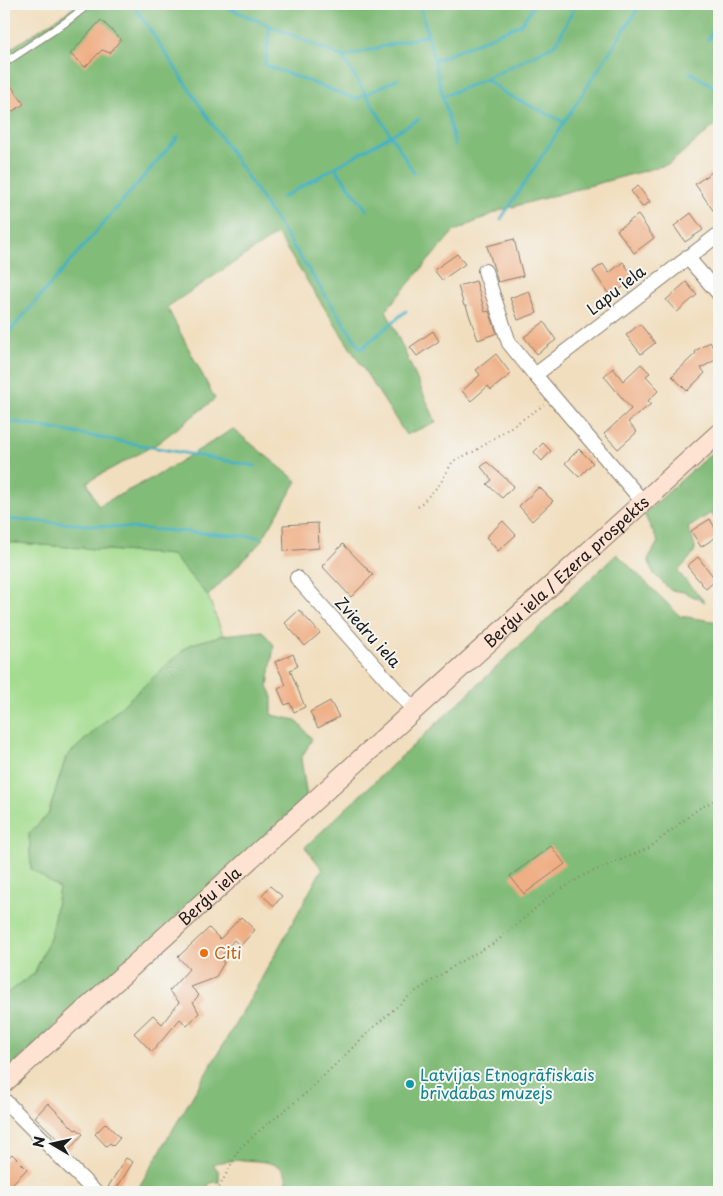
<svg xmlns="http://www.w3.org/2000/svg" width="723" height="1196" font-family="'Playpen Sans',sans-serif">
<rect width="100%" height="100%" fill="#f6f6f2"/>
<filter id="ink" filterUnits="userSpaceOnUse"><feTurbulence type="fractalNoise" baseFrequency=".02" numOctaves="2"/><feDisplacementMap in="SourceGraphic" scale="10" xChannelSelector="R" yChannelSelector="G"/><feConvolveMatrix kernelMatrix="1 2 1 2 8 2 1 2 1" color-interpolation-filters="sRGB"/></filter>
<filter id="wash" filterUnits="userSpaceOnUse"><feTurbulence type="fractalNoise" baseFrequency=".0096" numOctaves="4" result="noise"/><feDisplacementMap in="SourceGraphic" scale="20" xChannelSelector="R" yChannelSelector="G"/><feGaussianBlur stdDeviation="1.12" result="paint"/><feColorMatrix in="noise" values="0 0 0 0 0 0 0 0 0 0 0 0 0 0 0 0 0 1.4 0 .05"/><feComposite in="paint" operator="in"/></filter>
<g filter="url(#wash)">
<rect width="100%" height="100%" fill="#f1debe"/>
<!-- green -->
<polygon fill="#a3dc8e" stroke="#607c55" points="4,542 172,555 208,596 223,635 189,645 66,757 48,815 29,833 31,869 59,888 51,936 34,974 4,995"/>
<!-- forest -->
<g fill="#82bc79" stroke="#4f6c4a">
<polygon points="79,4 719,4 719,122 669,164 501,210 453,232 386,310 436,422 406,435 277,234 167,307 215,399 158,443 87,482 98,506 158,475 233,429 297,481 260,543 208,596 172,555 4,542 4,53"/>
<path d="M 719,446 L 719,525 L 711,513 L 688,528 C 690,534 695,542 695,548 C 696,553 681,567 678,572 L 705,602 L 684,592 L 670,590 L 654,574 L 648,559 L 658,542 L 644,514 Z"/>
<path d="M 617,554 L 680,616 L 719,622 L 719,1192 L 287,1192 C 288,1185 287,1175 282,1169 C 273,1158 226,1159 213,1164 L 219,1172 L 219,1182 L 210,1183 L 205,1192 L 136,1192 L 253,994 L 322,869 L 305,847 Z"/>
<polygon points="262,631 274,645 268,686 272,694 272,715 296,720 312,739 301,759 307,797 4,1073 4,995 34,974 51,936 59,888 31,869 29,833 48,815 66,757 189,645 223,635"/>
</g>
<g fill="none" stroke-linecap="round" stroke-linejoin="round">
<!-- stream -->
<g stroke="#46b3c3" stroke-width="3">
<polyline points="133,4 361,349 406,311"/>
<polyline points="219,4 343,57 414,173"/>
<polyline points="420,4 455,145"/>
<polyline points="270,26 265,65 356,99 398,79"/>
<polyline points="708,40 719,21"/>
<polyline points="343,57 427,35"/>
<polyline points="434,61 521,24 535,4"/>
<polyline points="690,72 719,90"/>
<polyline points="486,79 506,94 564,122"/>
<polyline points="443,96 486,79 556,44 576,4"/>
<polyline points="335,168 367,210"/>
<polyline points="282,198 419,119"/>
<polyline points="501,219 641,4"/>
<polyline points="4,338 178,137"/>
<polyline points="4,420 255,466"/>
<polyline points="4,519 260,537"/>
</g>
</g>
<g id="blocks">
<!-- building -->
<g fill="#efae84">
<polygon points="101,20 121,39 110,53 102,50 85,67 70,54"/>
<polygon points="10,84 24,104 4,117 4,89"/>
<polygon points="719,167 719,219 695,184"/>
<polygon points="638,186 650,202 642,207 631,191"/>
<polygon points="691,213 703,230 685,242 674,226"/>
<polygon points="638,215 654,238 634,253 617,230"/>
<polygon points="514,239 523,276 498,282 487,246"/>
<polygon points="457,254 465,264 442,280 434,270"/>
<polygon points="623,262 635,279 610,296 593,271 603,264 609,273"/>
<polygon points="476,281 485,312 489,311 497,333 478,340 466,306 464,306 458,286"/>
<polygon points="686,282 697,295 677,312 666,300"/>
<polygon points="529,291 537,313 518,320 510,298"/>
<polygon points="544,322 556,340 537,354 524,337"/>
<polygon points="640,324 655,343 641,354 626,335"/>
<polygon points="433,331 439,341 417,356 410,347"/>
<polygon points="710,342 719,358 701,368 705,373 687,391 672,376 696,353 695,351"/>
<polygon points="496,354 511,374 491,390 488,386 471,401 462,391 480,375 476,370"/>
<polygon points="641,364 650,373 646,376 659,390 648,401 651,404 628,422 637,432 618,449 604,434 631,409 604,376 613,368 623,381"/>
<polygon points="543,443 551,451 542,461 534,452"/>
<polygon points="579,449 593,463 579,477 565,463"/>
<polygon points="487,462 514,486 502,498 487,484 492,480 481,467"/>
<polygon points="539,487 553,501 532,521 519,506"/>
<polygon points="710,519 719,535 701,547 691,531"/>
<polygon points="503,521 516,535 498,551 486,537"/>
<polygon points="318,523 319,548 284,551 283,525"/>
<polygon points="343,544 373,575 351,597 322,566"/>
<polygon points="698,557 716,580 706,589 687,566"/>
<polygon points="299,610 320,633 305,646 285,623"/>
<polygon points="293,654 298,666 290,670 305,707 294,712 290,703 285,705 278,689 286,685 275,662"/>
<polygon points="330,701 339,717 318,728 310,712"/>
<polygon points="551,846 565,864 524,894 510,876"/>
<polygon points="270,886 282,896 274,906 262,895"/>
<polygon points="241,917 255,930 240,946 234,940 220,958 224,963 215,978 191,987 199,995 193,1002 199,1013 187,1026 180,1019 152,1052 134,1033 153,1015 162,1024 179,1002 169,991 189,969 178,957 209,928 220,939"/>
<polygon points="48,1103 75,1130 77,1129 83,1134 69,1150 35,1117"/>
<polygon points="106,1123 120,1138 113,1146 110,1143 106,1146 95,1134"/>
<polygon points="12,1154 27,1169 4,1192 4,1162"/>
<polygon points="126,1158 133,1162 115,1191 108,1187"/>
</g>
</g>
</g>
<g filter="url(#ink)">
<use href="#blocks" fill-opacity="0" stroke="#867d6d" stroke-width="1"/>
<g fill="none" stroke-linecap="round" stroke-linejoin="round">
<!-- lane casing -->
<g stroke="#867d6d" stroke-width="9">
<polyline id="lane" points="4,63 66,22 89,4"/>
</g>
<!-- street casing -->
<g stroke="#867d6d" stroke-width="16">
<g id="street">
<polyline points="687,257 719,294"/>
<polyline points="485,271 509,343 535,375 643,502"/>
<polyline points="535,375 719,234"/>
<polyline points="297,578 413,709"/>
<polyline points="4,1100 95,1192"/>
</g>
</g>
<!-- secondary casing -->
<g stroke="#867d6d" stroke-width="21">
<g id="secondary">
<path id="s1" d="M 4,1083 L 719,433"/>
</g>
</g>
<!-- path -->
<g stroke="#867d6d" stroke-width="2" stroke-dasharray="1 4" stroke-linecap="butt">
<polyline points="418,507 440,484 453,461 475,451 544,405"/>
<polyline points="718,584 719,586"/>
<polyline points="217,1192 239,1149 259,1131 305,1094 375,1026 409,996 460,962 496,942 550,896 584,875 649,848 698,809 719,798"/>
</g>
<!-- lane -->
<use href="#lane" stroke="#fff" stroke-width="7"/>
<!-- street -->
<use href="#street" stroke="#fff" stroke-width="14"/>
<!-- secondary -->
<use href="#secondary" stroke="#fee3d2" stroke-width="19"/>
</g>
</g>
<!-- markers -->
<circle fill="#e8710a" stroke="#f6f6f2" stroke-width="2" cx="204" cy="953" r="5"/>
<circle fill="#0f9aa8" stroke="#f6f6f2" stroke-width="2" cx="410" cy="1084" r="5"/>
<g text-anchor="middle" stroke-width="4" stroke-linejoin="round" paint-order="stroke">
<!-- street labels -->
<g font-size="16" fill="#1c1c1c" stroke="#f6f6f2">
<text transform="translate(616 290) rotate(-38)" y="6">Lapu iela</text>
<text dy="6" stroke="none"><textPath href="#s1" startOffset="760">Berģu iela / Ezera prospekts</textPath></text>
<text transform="translate(368 632) rotate(48)" y="6">Zviedru iela</text>
<text dy="6" stroke="none"><textPath href="#s1" startOffset="278">Berģu iela</textPath></text>
</g>
<!-- food labels -->
<g font-size="16" fill="#c56008" stroke="#f6f6f2" text-anchor="start">
<text x="214" y="959">Citi</text>
</g>
<!-- culture labels -->
<g font-size="16" fill="#0d838f" stroke="#f6f6f2" text-anchor="start">
<text x="420" y="1081">Latvijas Etnogrāfiskais<tspan x="420" dy="18">brīvdabas muzejs</tspan></text>
</g>
</g>
<!-- margin -->
<rect width="723" height="1196" fill="none" stroke="#f6f6f2" stroke-width="20"/>
<!-- north arrow -->
<g transform="translate(52 1144) rotate(279)" stroke="#f6f6f2" stroke-width="4" paint-order="stroke">
<path d="M0-4L9 19L0 12L-9 19Z" fill="#1c1c1c"/>
<text y="-8" font-size="14" font-weight="bold" text-anchor="middle" fill="#1c1c1c">N</text>
</g>
</svg>
